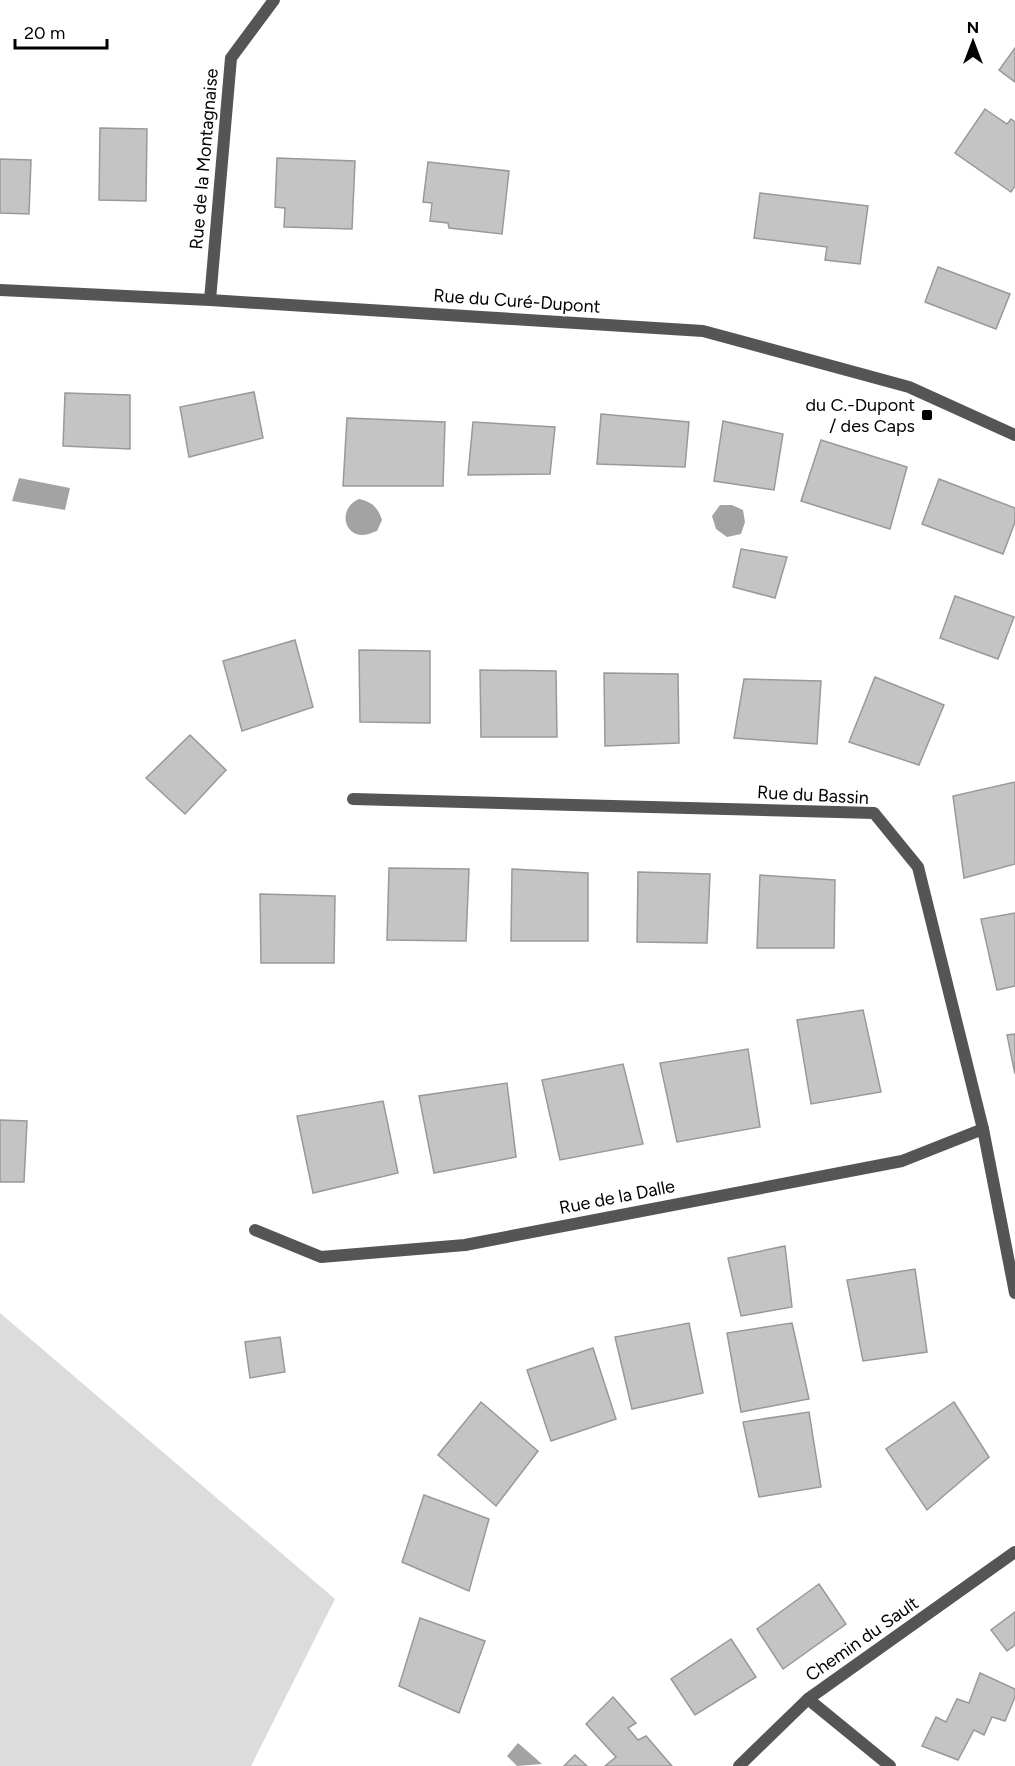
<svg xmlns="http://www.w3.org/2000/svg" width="1015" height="1766" font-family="Figtree,sans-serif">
<rect width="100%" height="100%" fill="#fff"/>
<!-- green -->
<polygon fill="#dcdcdc" points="0,1313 335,1599 251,1766 0,1766"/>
<!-- water -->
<g fill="#a3a3a3">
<polygon points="19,478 70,488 65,510 12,501"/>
<path d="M 359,499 C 373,502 378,508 382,520 L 377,531 C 373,532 368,535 363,535 C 342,535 339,507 359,499 Z"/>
<polygon points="720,505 732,505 743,510 745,522 741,534 727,537 716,529 712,516"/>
<polygon points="518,1743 542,1764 517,1766 507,1756"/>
</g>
<!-- building -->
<g fill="#c4c4c4" stroke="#999" stroke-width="1.5">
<polygon points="1015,48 1015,82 999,70"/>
<polygon points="985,109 1007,124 1011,119 1015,122 1015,186 1011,192 955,153"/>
<polygon points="100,128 147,129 146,201 99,200"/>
<polygon points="277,158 355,161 352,229 284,227 285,208 275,207"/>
<polygon points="0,159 31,160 29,214 0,213"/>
<polygon points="428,162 509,171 502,234 449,228 448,223 430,221 432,203 423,202"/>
<polygon points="760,193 868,206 860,264 825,260 827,247 754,238"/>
<polygon points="938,267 1010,294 996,329 925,302"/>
<polygon points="254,392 263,438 189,457 180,407"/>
<polygon points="65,393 130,395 130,449 63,446"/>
<polygon points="601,414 689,422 685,467 597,464"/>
<polygon points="347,418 445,422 443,486 343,486"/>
<polygon points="723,421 783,434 774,490 714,481"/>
<polygon points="473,422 555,427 550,474 468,475"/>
<polygon points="821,440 907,467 890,529 801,501"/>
<polygon points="939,479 1015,508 1015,522 1003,554 922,524"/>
<polygon points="741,549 787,557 775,598 733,587"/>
<polygon points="955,596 1014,617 998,659 940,638"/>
<polygon points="295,640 313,707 242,731 223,661"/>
<polygon points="359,650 430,651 430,723 360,722"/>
<polygon points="480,670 556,671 557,737 481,737"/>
<polygon points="604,673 678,674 679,743 605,746"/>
<polygon points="875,677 944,705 919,765 849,742"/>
<polygon points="744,679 821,681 817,744 734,738"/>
<polygon points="190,735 226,770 185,814 146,778"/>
<polygon points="1015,782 1015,864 964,878 953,796"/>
<polygon points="389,868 469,869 466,941 387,940"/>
<polygon points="512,869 588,873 588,941 511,941"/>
<polygon points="638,872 710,874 707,943 637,942"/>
<polygon points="760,875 835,880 834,948 757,948"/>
<polygon points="260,894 335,896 334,963 261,963"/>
<polygon points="1015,913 1015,986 997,990 981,919"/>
<polygon points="863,1010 881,1092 811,1104 797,1020"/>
<polygon points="1015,1034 1015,1074 1007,1035"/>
<polygon points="748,1049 760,1127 677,1142 660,1063"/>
<polygon points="623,1064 643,1144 560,1160 542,1080"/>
<polygon points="507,1083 516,1157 434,1173 419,1096"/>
<polygon points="383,1101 398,1173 313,1193 297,1116"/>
<polygon points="0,1120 27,1121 24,1182 0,1182"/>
<polygon points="785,1246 792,1307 741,1316 728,1258"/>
<polygon points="915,1269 927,1352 863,1361 847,1280"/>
<polygon points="689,1323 703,1393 632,1409 615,1337"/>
<polygon points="792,1323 809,1399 741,1412 727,1333"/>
<polygon points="280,1337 285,1372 250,1378 245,1342"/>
<polygon points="593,1348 616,1419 551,1441 527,1370"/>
<polygon points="481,1402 538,1451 496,1506 438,1455"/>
<polygon points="954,1402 989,1457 927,1510 886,1449"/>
<polygon points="809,1412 821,1487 759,1497 743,1422"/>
<polygon points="424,1495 489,1519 469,1591 402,1562"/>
<polygon points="819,1584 846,1624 783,1669 757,1629"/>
<polygon points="1015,1612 1015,1645 1007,1651 991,1630"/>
<polygon points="420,1618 485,1641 459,1713 399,1686"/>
<polygon points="731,1639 756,1677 695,1715 671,1679"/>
<polygon points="980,1673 1015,1689 1015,1697 1005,1721 992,1717 984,1735 974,1730 958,1760 922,1746 936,1717 946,1722 957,1699 969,1703"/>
<polygon points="613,1697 636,1723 628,1728 638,1740 646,1736 672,1766 605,1766 616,1757 586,1724"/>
<polygon points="575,1755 587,1766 564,1766"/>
</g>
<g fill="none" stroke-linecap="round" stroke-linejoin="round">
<!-- minor -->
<g stroke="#555" stroke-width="12">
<polyline points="210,300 231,58 274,0"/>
<polyline points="353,799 874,813 918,867 983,1129 1015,1293"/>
<polyline points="255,1230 321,1257 465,1245 902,1161 983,1129"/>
<polyline points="808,1699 890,1766"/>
</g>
<!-- tertiary -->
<g stroke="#555" stroke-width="12">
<polyline points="0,290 210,300 703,331 909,387 1015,435"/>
<polyline points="739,1766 808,1699 1015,1552"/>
</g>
</g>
<!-- markers -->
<rect fill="#000" stroke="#fff" stroke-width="2" x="921" y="409" width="12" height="12" rx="3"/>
<g text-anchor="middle" stroke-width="4.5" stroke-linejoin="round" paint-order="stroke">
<!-- street labels -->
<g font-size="18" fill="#000" stroke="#fff">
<text transform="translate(204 159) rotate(-85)" y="6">Rue de la Montagnaise</text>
<text transform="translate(517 301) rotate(4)" y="6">Rue du Curé-Dupont</text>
<text transform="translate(813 795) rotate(3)" y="6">Rue du Bassin</text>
<text transform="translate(617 1197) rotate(-11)" y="6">Rue de la Dalle</text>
<text transform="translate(862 1639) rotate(-35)" y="6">Chemin du Sault</text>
</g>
<!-- poi labels -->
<g font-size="18" fill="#000" stroke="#fff" text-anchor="end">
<text x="915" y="411">du C.-Dupont<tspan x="915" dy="21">/ des Caps</tspan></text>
</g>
</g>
<!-- north arrow -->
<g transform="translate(973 42)" stroke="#ffffff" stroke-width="4.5" paint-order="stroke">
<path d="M0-4.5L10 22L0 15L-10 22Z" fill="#000000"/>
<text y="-9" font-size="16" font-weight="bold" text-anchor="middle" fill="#000000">N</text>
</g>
<!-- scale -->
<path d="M15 39v9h92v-9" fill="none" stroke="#000000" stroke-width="3"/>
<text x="24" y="39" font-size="18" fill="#000000" stroke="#ffffff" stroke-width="4.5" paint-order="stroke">20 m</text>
</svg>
